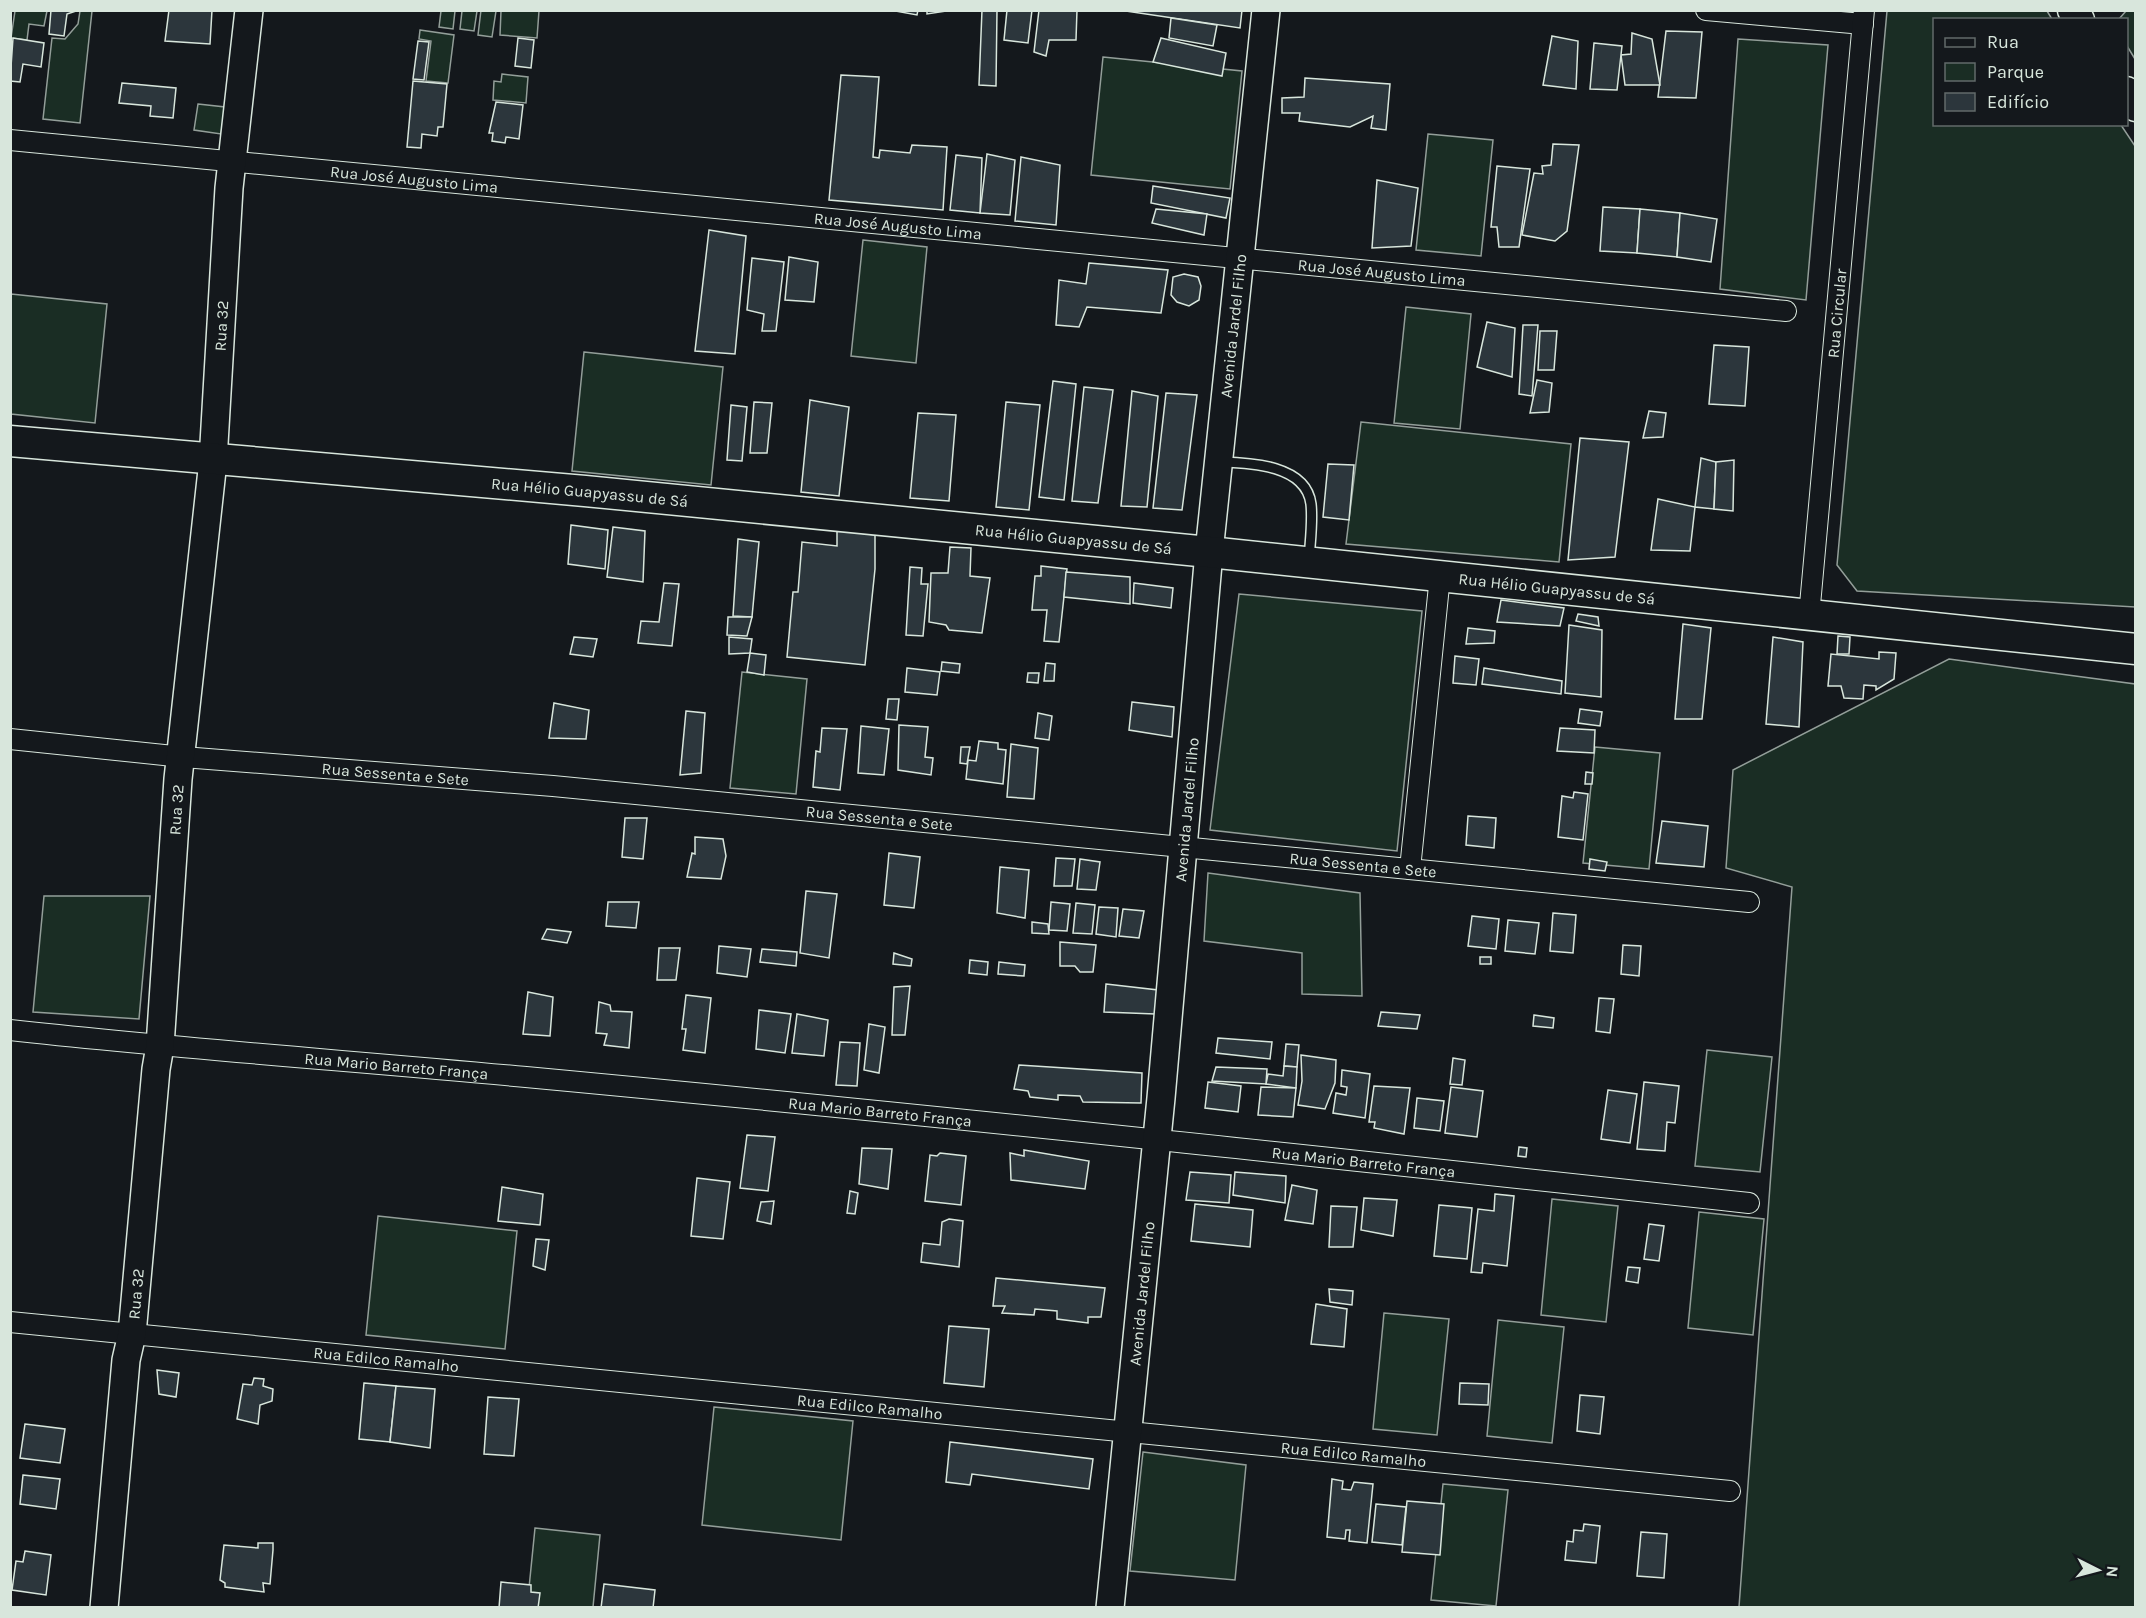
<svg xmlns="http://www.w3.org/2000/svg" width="2146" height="1618" font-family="Karla,sans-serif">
<rect width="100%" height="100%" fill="#14181c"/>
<!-- green -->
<g fill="#1a2d24" stroke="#939e99" stroke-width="1.5">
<polygon points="481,10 496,11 492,37 478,35"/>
<polygon points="15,11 47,11 44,26 29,24 27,40 11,38"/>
<polygon points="80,11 92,11 80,123 43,119 52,38 65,39 78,24"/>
<polygon points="441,11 455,11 453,29 439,27"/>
<polygon points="462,11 477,11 474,31 460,29"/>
<polygon points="501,11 539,11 537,38 500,35"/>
<polygon points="1887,11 2047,11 2052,19 1934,20 1934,124 2121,125 2135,146 2135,607 1857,591 1837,565"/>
<polygon points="2126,11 2135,11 2135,59 2127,46 2126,20 2119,19"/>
<polygon points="420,30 454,35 448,83 426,81 431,41 419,39"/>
<polygon points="1738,39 1828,45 1806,300 1720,289"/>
<polygon points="1103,57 1242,71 1230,189 1091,175"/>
<polygon points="502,74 528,77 526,103 493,100 494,81 501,82"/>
<polygon points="198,104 225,107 221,134 194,130"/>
<polygon points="1428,134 1493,140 1481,256 1416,250"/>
<polygon points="863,240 927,247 916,363 851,356"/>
<polygon points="11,294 107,304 95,423 11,414"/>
<polygon points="1406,307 1471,314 1460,429 1394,423"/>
<polygon points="584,352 723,367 711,485 572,471"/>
<polygon points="1361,422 1571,444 1559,562 1346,544"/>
<polygon points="1239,594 1422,611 1397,851 1210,830"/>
<polygon points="1949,659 2135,684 2135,1607 1739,1607 1792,887 1726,868 1733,770"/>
<polygon points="742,672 807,679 796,794 730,788"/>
<polygon points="1595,747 1660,753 1649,869 1583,863"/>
<polygon points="1208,873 1360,893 1362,996 1302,994 1302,953 1204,941"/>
<polygon points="44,896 150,896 139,1019 33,1012"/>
<polygon points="1707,1050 1772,1057 1760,1172 1695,1166"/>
<polygon points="1552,1199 1618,1206 1606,1322 1541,1315"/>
<polygon points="1699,1212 1764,1219 1753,1335 1688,1328"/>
<polygon points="378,1216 517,1231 505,1349 366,1335"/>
<polygon points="1384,1313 1449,1319 1437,1435 1373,1429"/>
<polygon points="1498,1320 1564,1327 1552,1443 1487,1436"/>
<polygon points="714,1407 853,1421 841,1540 702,1525"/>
<polygon points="1143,1452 1246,1465 1235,1580 1130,1571"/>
<polygon points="1443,1484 1508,1490 1496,1606 1431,1600"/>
<polygon points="535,1528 600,1535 593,1607 527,1608"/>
</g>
<!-- building -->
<g fill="#2c363c" stroke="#d8e6dc" stroke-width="1.5">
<polygon points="51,10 79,10 67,14 64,36 49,34"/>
<polygon points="169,10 212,10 210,44 165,41"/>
<polygon points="890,10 918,10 917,15"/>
<polygon points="927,10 953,10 927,14"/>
<polygon points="982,10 997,10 996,86 979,85"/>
<polygon points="1007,10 1032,10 1028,43 1004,40"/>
<polygon points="1039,10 1077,10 1076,40 1049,40 1046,56 1034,52"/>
<polygon points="1119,10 1242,10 1240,28"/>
<polygon points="1171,18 1217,25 1213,46 1169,38"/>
<polygon points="1666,31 1702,32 1696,98 1658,97"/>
<polygon points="1632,33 1652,39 1660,85 1625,85 1621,55 1631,54"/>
<polygon points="1552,36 1578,41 1576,89 1543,85"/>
<polygon points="13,38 44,43 41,67 23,64 20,82 10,81"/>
<polygon points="518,38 534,40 531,68 515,66"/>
<polygon points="1161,38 1226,53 1222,76 1153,62"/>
<polygon points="418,41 429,42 424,80 413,79"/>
<polygon points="1594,43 1622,46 1617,90 1590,89"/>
<polygon points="841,75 879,77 873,157 879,158 880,150 910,153 912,145 947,147 943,210 829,200"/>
<polygon points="1305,78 1390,84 1386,130 1371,128 1373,116 1350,127 1299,121 1300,113 1282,113 1282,98 1304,97"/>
<polygon points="413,81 447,84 443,127 438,127 437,136 422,134 421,148 407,147"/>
<polygon points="122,83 176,88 173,118 150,116 151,106 119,103"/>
<polygon points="496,102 523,105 519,139 506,137 505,143 492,141 493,133 489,133"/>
<polygon points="1553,144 1579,145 1567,231 1555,241 1522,235 1534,173 1543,174 1542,166 1551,165"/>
<polygon points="987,154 1015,160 1010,215 980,213"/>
<polygon points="956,155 982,158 980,213 950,210"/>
<polygon points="1021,157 1060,165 1056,225 1015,221"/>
<polygon points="1497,166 1530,169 1519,247 1499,247 1497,227 1491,227"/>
<polygon points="1377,180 1418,188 1411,246 1372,248"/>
<polygon points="1153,186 1230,198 1226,218 1151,203"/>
<polygon points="1603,207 1640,209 1637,253 1600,251"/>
<polygon points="1156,209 1207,214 1204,235 1152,223"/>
<polygon points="1640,209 1680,213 1677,257 1637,253"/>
<polygon points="1680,213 1717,219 1711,262 1677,257"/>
<polygon points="709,230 746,236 735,354 695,351"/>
<polygon points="789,257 818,262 814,302 785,300"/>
<polygon points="752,258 784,262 776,331 762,331 764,314 747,310"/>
<polygon points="1089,263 1168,270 1161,313 1087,307 1079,327 1056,325 1059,280 1086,284"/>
<polygon points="1184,274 1198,277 1201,286 1199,300 1189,306 1177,302 1171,295 1173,277"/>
<polygon points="1487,322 1515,328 1512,377 1477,367"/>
<polygon points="1523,325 1538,325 1532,396 1519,394"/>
<polygon points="1540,331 1557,331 1554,370 1538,370"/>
<polygon points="1714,345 1749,347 1745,406 1709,404"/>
<polygon points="1537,380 1552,383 1549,412 1530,413"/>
<polygon points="1053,381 1076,384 1064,500 1039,497"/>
<polygon points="1084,387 1113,390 1098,503 1072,501"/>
<polygon points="1132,391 1158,396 1147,507 1121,506"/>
<polygon points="1166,393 1197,395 1182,510 1153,508"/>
<polygon points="810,400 849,407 839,496 801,492"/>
<polygon points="754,402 772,403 767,453 750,453"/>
<polygon points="1006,402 1040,405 1029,510 996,507"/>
<polygon points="731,405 747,407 742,461 727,460"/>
<polygon points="1649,411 1666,413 1663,437 1643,438"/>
<polygon points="918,413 956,415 949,501 910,498"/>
<polygon points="1580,438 1629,442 1615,557 1568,560"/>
<polygon points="1701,458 1716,462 1714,509 1695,507"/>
<polygon points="1734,460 1733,511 1714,509 1716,462"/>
<polygon points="1328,464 1354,465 1349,520 1323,517"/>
<polygon points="1658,499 1695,507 1690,551 1651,550"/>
<polygon points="571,525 608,530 605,569 568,564"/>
<polygon points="613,527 645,531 643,582 607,577"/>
<polygon points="837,530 875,535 875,569 865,665 787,657 793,592 798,592 802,542 837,546"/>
<polygon points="738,539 759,542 752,617 733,616"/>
<polygon points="950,547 971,548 970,576 990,578 982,633 949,630 946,625 929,622 931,573 948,573"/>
<polygon points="1041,566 1067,569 1059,642 1044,641 1047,610 1032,610 1035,576 1041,576"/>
<polygon points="910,567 922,568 921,584 928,584 923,636 906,635"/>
<polygon points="1066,572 1130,577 1130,604 1064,597"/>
<polygon points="664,583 679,584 672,646 638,643 641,621 659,622"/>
<polygon points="1134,583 1173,588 1171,608 1133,603"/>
<polygon points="1501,600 1564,608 1560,626 1497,622"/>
<polygon points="1578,614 1598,617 1599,626 1576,621"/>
<polygon points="728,617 752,617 747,636 727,635"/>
<polygon points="1683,624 1711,628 1702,719 1675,719"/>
<polygon points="1569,625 1602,630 1601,697 1565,693"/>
<polygon points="1468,628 1495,631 1494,643 1466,644"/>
<polygon points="1838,636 1850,637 1849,654 1837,654"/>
<polygon points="574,637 597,639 593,657 570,654"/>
<polygon points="729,637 752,639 750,653 729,654"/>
<polygon points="1773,637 1803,642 1799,727 1766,724"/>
<polygon points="1879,652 1896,653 1894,679 1876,690 1876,686 1864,685 1863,699 1844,698 1841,686 1828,686 1831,654 1879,659"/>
<polygon points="750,653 766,655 764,675 747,672"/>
<polygon points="1455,656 1479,659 1476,685 1453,683"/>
<polygon points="942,662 960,664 959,673 941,671"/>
<polygon points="1046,663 1055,664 1054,681 1044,681"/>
<polygon points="907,668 940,672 937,695 905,692"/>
<polygon points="1484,668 1562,681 1561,694 1482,684"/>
<polygon points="1028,673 1039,673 1038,683 1027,682"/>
<polygon points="888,699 899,699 897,720 886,719"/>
<polygon points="1132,702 1174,707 1172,737 1129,730"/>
<polygon points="554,703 589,710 586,739 549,738"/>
<polygon points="1580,709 1602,712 1600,726 1578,723"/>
<polygon points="686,711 705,713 701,773 680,775"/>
<polygon points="1038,713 1052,716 1049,740 1035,738"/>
<polygon points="899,725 928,727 925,757 933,758 931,775 898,770"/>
<polygon points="861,726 889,729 884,775 858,773"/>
<polygon points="822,728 847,729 840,790 813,787 816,751 820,752"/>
<polygon points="1560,728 1595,730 1594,753 1557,751"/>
<polygon points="979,741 998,743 998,749 1006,750 1003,784 966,779 968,760 976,761"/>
<polygon points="1011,744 1038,748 1034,799 1007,797"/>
<polygon points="961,747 970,747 967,764 960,763"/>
<polygon points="1586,772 1593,773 1592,784 1585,784"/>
<polygon points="1574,792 1588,794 1583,840 1558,837 1562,796 1573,798"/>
<polygon points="1468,816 1496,818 1494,848 1466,845"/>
<polygon points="625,818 647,818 643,859 622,857"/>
<polygon points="1662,821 1708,826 1704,867 1656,863"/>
<polygon points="695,837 723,839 726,856 721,879 687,877 692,853 695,854"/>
<polygon points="889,853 920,857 914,908 884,905"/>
<polygon points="1056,858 1075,859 1072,886 1054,886"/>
<polygon points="1080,859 1100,862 1096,890 1077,889"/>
<polygon points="1590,859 1607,862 1605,871 1589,869"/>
<polygon points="1000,867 1029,870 1025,918 997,913"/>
<polygon points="806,891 837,894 829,958 800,953"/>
<polygon points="608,902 639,902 636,928 606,926"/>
<polygon points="1051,902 1070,904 1067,931 1049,930"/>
<polygon points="1076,903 1095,905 1092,934 1073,933"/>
<polygon points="1099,907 1118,908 1116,937 1096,934"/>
<polygon points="1123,909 1144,911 1139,938 1119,936"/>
<polygon points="1553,913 1576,915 1573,953 1550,951"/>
<polygon points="1472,916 1499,919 1496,949 1468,946"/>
<polygon points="1508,920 1539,923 1535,954 1505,951"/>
<polygon points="1032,922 1048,924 1049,934 1032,933"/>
<polygon points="547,929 571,932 567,943 542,939"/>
<polygon points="1060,942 1096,945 1093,972 1080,972 1075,966 1060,966"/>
<polygon points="1623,945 1641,946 1639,976 1621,974"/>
<polygon points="719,946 751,949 747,977 717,973"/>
<polygon points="659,948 680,948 676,980 657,980"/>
<polygon points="762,949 797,952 796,966 760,962"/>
<polygon points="894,953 912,959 911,966 893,964"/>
<rect x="1480" y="957" width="11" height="7"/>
<polygon points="970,960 988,962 987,975 969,973"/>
<polygon points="999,962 1025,965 1024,976 998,974"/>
<polygon points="1106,984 1158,990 1155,1014 1104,1012"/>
<polygon points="910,986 905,1035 892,1035 894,987"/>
<polygon points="528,992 553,997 550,1036 523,1034"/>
<polygon points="686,995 711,998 705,1053 683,1050 686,1029 682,1029"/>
<polygon points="1599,998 1614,999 1610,1033 1596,1031"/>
<polygon points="599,1002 610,1005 611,1011 632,1012 629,1048 604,1045 607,1034 596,1033"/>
<polygon points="759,1010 791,1014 785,1053 756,1049"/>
<polygon points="1381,1012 1420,1015 1417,1029 1378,1026"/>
<polygon points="797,1014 828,1020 824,1056 792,1053"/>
<polygon points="1534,1015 1554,1018 1553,1028 1533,1026"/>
<polygon points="869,1024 885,1027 879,1073 864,1070"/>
<polygon points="1218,1038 1272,1042 1270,1059 1216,1053"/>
<polygon points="840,1042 860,1043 857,1086 836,1085"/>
<polygon points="1286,1044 1299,1045 1297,1067 1284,1066"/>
<polygon points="1301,1055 1336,1060 1335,1083 1325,1109 1298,1105 1302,1081"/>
<polygon points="1453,1058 1465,1060 1462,1085 1450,1084"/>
<polygon points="1019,1065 1142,1073 1141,1103 1083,1102 1080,1096 1058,1095 1058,1100 1030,1097 1028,1091 1014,1089"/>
<polygon points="1284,1066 1297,1067 1296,1088 1266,1084 1268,1074 1283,1076"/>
<polygon points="1216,1067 1267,1069 1266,1084 1212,1081"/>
<polygon points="1342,1070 1370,1074 1365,1118 1333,1113 1336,1093 1346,1095 1347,1087 1341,1086"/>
<polygon points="1208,1082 1241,1086 1238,1112 1205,1108"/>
<polygon points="1644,1082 1679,1086 1675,1123 1667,1122 1665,1151 1637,1149"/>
<polygon points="1374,1086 1410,1088 1404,1134 1374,1128 1375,1122 1369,1122"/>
<polygon points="1261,1087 1296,1088 1293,1117 1258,1115"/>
<polygon points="1451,1087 1483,1091 1477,1137 1445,1133"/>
<polygon points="1608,1090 1637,1094 1630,1143 1601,1139"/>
<polygon points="1417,1098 1444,1101 1440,1131 1414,1128"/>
<polygon points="747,1135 775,1137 768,1191 740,1188"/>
<polygon points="1519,1147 1527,1148 1526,1157 1518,1156"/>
<polygon points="862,1148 892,1149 888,1189 859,1184"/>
<polygon points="1024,1150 1089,1161 1085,1189 1011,1180 1010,1153 1024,1156"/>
<polygon points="940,1153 966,1156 961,1205 925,1201 930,1155 937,1156"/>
<polygon points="1190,1172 1231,1175 1229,1203 1186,1200"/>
<polygon points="1235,1172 1286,1176 1285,1203 1233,1195"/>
<polygon points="697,1178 730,1182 723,1239 691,1236"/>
<polygon points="1292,1185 1317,1190 1313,1224 1285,1220"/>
<polygon points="502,1187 543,1194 540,1225 498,1221"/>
<polygon points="850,1191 858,1193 855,1214 847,1213"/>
<polygon points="1495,1194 1514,1196 1507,1266 1483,1263 1482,1273 1471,1272 1478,1209 1494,1211"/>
<polygon points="1364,1198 1397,1200 1393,1236 1361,1230"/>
<polygon points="774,1201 771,1224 757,1221 761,1202"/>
<polygon points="1195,1204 1253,1210 1250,1247 1191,1241"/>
<polygon points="1439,1205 1472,1208 1467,1259 1434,1256"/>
<polygon points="1331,1206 1357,1207 1353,1247 1329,1247"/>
<polygon points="949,1219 963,1221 959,1267 921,1262 923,1243 940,1245 942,1222"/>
<polygon points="1649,1224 1664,1226 1659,1261 1644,1259"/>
<polygon points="536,1239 549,1240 545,1270 533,1266"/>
<polygon points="1628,1267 1640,1268 1638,1283 1626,1281"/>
<polygon points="996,1278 1105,1288 1101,1317 1088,1317 1088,1323 1057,1319 1057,1311 1035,1309 1034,1315 1002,1313 1005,1306 993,1306"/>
<polygon points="1329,1289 1353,1291 1352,1305 1330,1302"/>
<polygon points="1316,1304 1347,1309 1344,1347 1311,1344"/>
<polygon points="949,1326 989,1329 984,1387 944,1383"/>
<polygon points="157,1370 179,1373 176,1397 159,1394"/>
<polygon points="254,1378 264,1379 263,1386 273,1389 272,1401 260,1405 258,1424 237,1419 243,1384 252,1385"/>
<polygon points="364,1383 396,1386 390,1442 359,1439"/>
<polygon points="1460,1383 1489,1384 1488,1405 1459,1404"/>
<polygon points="396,1386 435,1389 430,1448 390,1442"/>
<polygon points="1580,1395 1604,1397 1600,1434 1577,1431"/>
<polygon points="488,1397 519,1399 514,1456 484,1454"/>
<polygon points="25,1424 65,1429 60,1463 20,1458"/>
<polygon points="950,1442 1093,1459 1089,1489 972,1474 970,1485 946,1482"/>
<polygon points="23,1475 60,1479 56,1509 20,1504"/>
<polygon points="1332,1479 1343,1481 1342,1489 1351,1490 1354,1482 1373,1484 1367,1543 1349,1541 1350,1530 1346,1530 1345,1539 1327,1537"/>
<polygon points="1407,1501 1444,1504 1440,1555 1402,1552"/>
<polygon points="1376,1504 1406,1507 1402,1545 1372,1542"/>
<polygon points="1584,1524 1600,1526 1596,1563 1565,1560 1567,1541 1573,1542 1574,1530 1583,1531"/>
<polygon points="1641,1532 1667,1534 1664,1578 1637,1576"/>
<polygon points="258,1543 273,1543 273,1550 270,1584 263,1583 264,1592 225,1587 225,1583 220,1580 224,1545 258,1548"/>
<polygon points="25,1551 51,1555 46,1595 12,1590 16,1561 23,1562"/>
<polygon points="501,1582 531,1585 531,1592 540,1593 538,1608 499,1608"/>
<polygon points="604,1584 655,1590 653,1608 601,1608"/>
</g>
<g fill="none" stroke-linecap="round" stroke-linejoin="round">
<!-- lane casing -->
<g stroke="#d8e6dc" stroke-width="12">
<path id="lane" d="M 1222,462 C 1251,463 1306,465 1311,504 C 1313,522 1310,542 1309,560"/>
</g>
<!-- street casing -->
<g stroke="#d8e6dc" stroke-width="22">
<g id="street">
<polyline points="1706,10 1863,24"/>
<path id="s1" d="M 10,140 L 1786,311"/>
<path id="s2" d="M 1809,616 L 1864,10"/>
<path id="s3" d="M 10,739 L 183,757 L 553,786 L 1749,902"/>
<polyline points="1410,869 1440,576"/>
<path id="s4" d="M 10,1030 C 182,1049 354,1061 526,1077 C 934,1115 1342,1159 1749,1203"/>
<path id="s5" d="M 10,1322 L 1730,1491"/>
</g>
</g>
<!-- secondary casing -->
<g stroke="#d8e6dc" stroke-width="30">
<g id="secondary">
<path id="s6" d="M 104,1608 L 126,1360 L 132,1334 L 156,1069 L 160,1046 L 178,779 L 213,461 L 229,188 L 249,10"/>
<path id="s7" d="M 1110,1608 L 1161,1098 L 1209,552 L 1266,10"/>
</g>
</g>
<!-- primary casing -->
<g stroke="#d8e6dc" stroke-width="33">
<g id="primary">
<polyline points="2073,10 2079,20"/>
<polyline points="2126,92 2136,106"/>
<path id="s8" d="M 10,441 L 585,491 L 1209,552 L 2136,649"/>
</g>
</g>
<!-- lane -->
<use href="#lane" stroke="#14181c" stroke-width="9"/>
<!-- street -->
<use href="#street" stroke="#14181c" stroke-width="20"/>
<!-- secondary -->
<use href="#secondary" stroke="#14181c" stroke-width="27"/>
<!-- primary -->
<use href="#primary" stroke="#14181c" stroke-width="30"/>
</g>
<g text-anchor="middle" stroke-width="4.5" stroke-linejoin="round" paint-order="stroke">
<!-- street labels -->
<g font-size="16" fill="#d8e6dc" stroke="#14181c">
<text dy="6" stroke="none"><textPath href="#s1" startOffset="406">Rua José Augusto Lima</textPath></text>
<text dy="6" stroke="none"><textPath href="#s1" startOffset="892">Rua José Augusto Lima</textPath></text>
<text dy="6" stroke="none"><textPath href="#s1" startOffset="1378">Rua José Augusto Lima</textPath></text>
<text dy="6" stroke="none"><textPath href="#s2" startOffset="304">Rua Circular</textPath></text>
<text dy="6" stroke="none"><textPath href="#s6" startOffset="1288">Rua 32</textPath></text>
<text dy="6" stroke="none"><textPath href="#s7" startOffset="1288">Avenida Jardel Filho</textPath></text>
<text dy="6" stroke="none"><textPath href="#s8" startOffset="582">Rua Hélio Guapyassu de Sá</textPath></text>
<text dy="6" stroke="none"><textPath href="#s8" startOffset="1068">Rua Hélio Guapyassu de Sá</textPath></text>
<text dy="6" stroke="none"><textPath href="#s8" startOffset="1554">Rua Hélio Guapyassu de Sá</textPath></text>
<text dy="6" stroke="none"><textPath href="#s3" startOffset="387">Rua Sessenta e Sete</textPath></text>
<text dy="6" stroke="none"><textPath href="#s6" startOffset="802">Rua 32</textPath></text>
<text dy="6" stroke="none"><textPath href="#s7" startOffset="802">Avenida Jardel Filho</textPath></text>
<text dy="6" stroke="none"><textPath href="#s3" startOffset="873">Rua Sessenta e Sete</textPath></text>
<text dy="6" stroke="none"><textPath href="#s3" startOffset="1359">Rua Sessenta e Sete</textPath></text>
<text dy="6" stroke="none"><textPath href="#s4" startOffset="388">Rua Mario Barreto França</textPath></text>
<text dy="6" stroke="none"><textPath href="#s4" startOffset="874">Rua Mario Barreto França</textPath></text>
<text dy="6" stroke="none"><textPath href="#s4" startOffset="1360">Rua Mario Barreto França</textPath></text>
<text dy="6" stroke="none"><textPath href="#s6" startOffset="316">Rua 32</textPath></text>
<text dy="6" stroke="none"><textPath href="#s7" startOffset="316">Avenida Jardel Filho</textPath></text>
<text dy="6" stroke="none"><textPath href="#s5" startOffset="378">Rua Edilco Ramalho</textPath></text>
<text dy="6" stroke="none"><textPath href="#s5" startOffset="864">Rua Edilco Ramalho</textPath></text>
<text dy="6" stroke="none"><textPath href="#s5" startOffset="1350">Rua Edilco Ramalho</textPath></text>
</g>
</g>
<!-- border -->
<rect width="2146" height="1618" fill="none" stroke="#d8e6dc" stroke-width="24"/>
<!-- legend -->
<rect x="1933" y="18" width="195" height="108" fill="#14181c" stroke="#626a69" stroke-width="1.5"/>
<rect x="1945" y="38" width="30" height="9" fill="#14181c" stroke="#626a69" stroke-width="1.5"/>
<text x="1987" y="48" font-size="18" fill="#d8e6dc">Rua</text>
<rect x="1945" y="63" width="30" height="18" fill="#1a2d24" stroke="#626a69" stroke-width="1.5"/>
<text x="1987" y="78" font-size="18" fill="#d8e6dc">Parque</text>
<rect x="1945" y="93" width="30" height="18" fill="#2c363c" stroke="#626a69" stroke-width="1.5"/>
<text x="1987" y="108" font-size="18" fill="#d8e6dc">Edifício</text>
<!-- north arrow -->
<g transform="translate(2098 1570) rotate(96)" stroke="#14181c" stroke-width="4.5" paint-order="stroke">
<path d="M0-4.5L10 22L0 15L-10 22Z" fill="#d8e6dc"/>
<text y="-9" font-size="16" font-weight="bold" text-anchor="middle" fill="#d8e6dc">N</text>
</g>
</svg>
